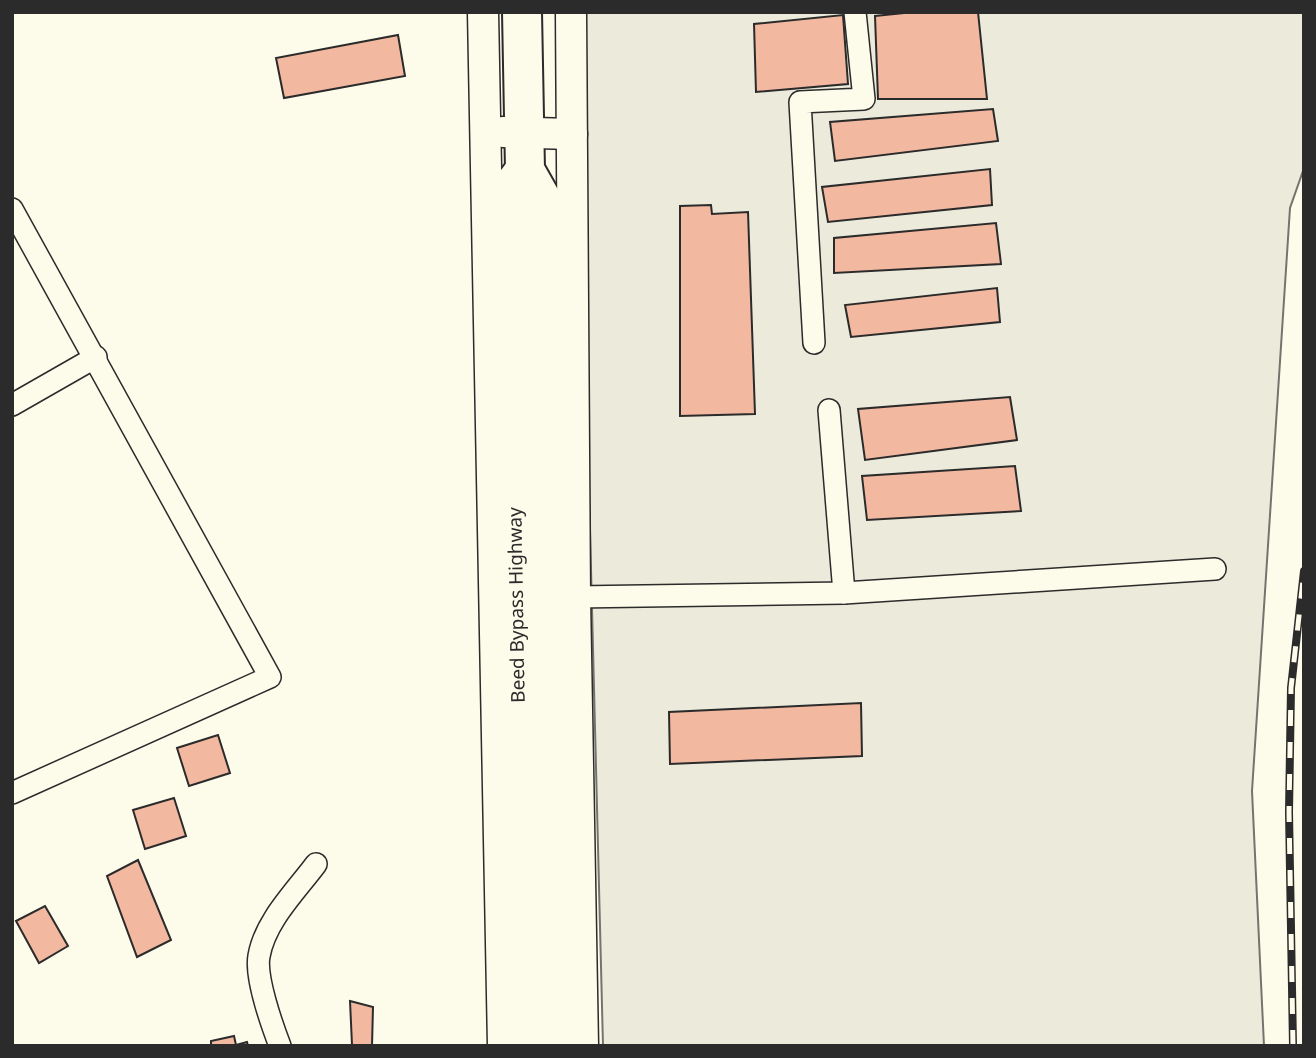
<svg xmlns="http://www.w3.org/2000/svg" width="1316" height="1058" font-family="'Noto Sans',sans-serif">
<rect width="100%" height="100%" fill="#fdfbea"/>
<!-- green -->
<polygon fill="#ecebdb" stroke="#74746e" stroke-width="2" points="577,12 1304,12 1304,168 1290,208 1252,791 1264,1046 603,1046"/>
<!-- building -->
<g fill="#f2b8a0" stroke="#2b2b2b" stroke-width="2">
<polygon points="914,12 978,12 987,99 878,99 875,16"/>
<polygon points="843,15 848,84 756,92 754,24"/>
<polygon points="398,35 405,76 284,98 276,58"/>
<polygon points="993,109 998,141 835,161 830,122"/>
<polygon points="990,169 992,205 828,222 822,187"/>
<polygon points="711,205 712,214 748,212 755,414 680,416 680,206"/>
<polygon points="996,223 1001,264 834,273 834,238"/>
<polygon points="997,288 1000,322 851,337 845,305"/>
<polygon points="1010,397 1017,440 865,460 858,409"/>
<polygon points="1015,466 1021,511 867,520 862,476"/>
<polygon points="861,703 862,756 670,764 669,712"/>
<polygon points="218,735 230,773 189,786 177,748"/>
<polygon points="174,798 186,836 145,849 133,810"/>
<polygon points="138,860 171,940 137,957 107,876"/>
<polygon points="45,906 68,946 39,963 16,921"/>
<polygon points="350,1001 373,1007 372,1046 341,1046 352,1045"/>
<polygon points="234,1036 236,1045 247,1042 248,1046 211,1046 211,1041"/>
</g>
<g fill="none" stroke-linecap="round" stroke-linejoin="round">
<!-- street casing -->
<g stroke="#2b2b2b" stroke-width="24">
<g id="street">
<polyline points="12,209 270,677 12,793"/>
<polyline points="814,343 800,102 864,99 855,12"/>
<polyline points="12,405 96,357"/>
<polyline points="829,410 844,593"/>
<polyline points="575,597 844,593 1215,569"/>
<path d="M 280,1046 C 272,1025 255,977 259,956 C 265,921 296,891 316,864"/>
</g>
</g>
<!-- secondary casing -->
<g stroke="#2b2b2b" stroke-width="33">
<g id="secondary">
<polyline points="483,12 503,1046"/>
<polyline points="571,12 575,597 583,1046"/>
<polyline points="503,132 572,134"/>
</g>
</g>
<!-- highway casing -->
<g stroke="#2b2b2b" stroke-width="42">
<g id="highway">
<polyline points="522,12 525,170 542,200 541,448 555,1046"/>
<polyline points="525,1046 507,194 525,170"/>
</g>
</g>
<!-- street -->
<use href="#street" stroke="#fdfbea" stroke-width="21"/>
<!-- secondary -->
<use href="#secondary" stroke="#fdfbea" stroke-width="30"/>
<!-- highway -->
<use href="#highway" stroke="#fdfbea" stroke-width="38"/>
<!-- rail casing -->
<g stroke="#2b2b2b" stroke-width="8">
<polyline id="rail" points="1293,1046 1289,812 1291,688 1304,571"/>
</g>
<!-- rail -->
<use href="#rail" stroke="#fdfbea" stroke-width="5" stroke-dasharray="16" stroke-linecap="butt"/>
</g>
<g text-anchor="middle" stroke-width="5" stroke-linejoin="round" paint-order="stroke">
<!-- street labels -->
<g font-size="19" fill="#2b2b2b" stroke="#fdfbea">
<text transform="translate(516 605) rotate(-91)" y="7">Beed Bypass Highway</text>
</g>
</g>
<!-- border -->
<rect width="1316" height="1058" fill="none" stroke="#2b2b2b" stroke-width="28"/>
</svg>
